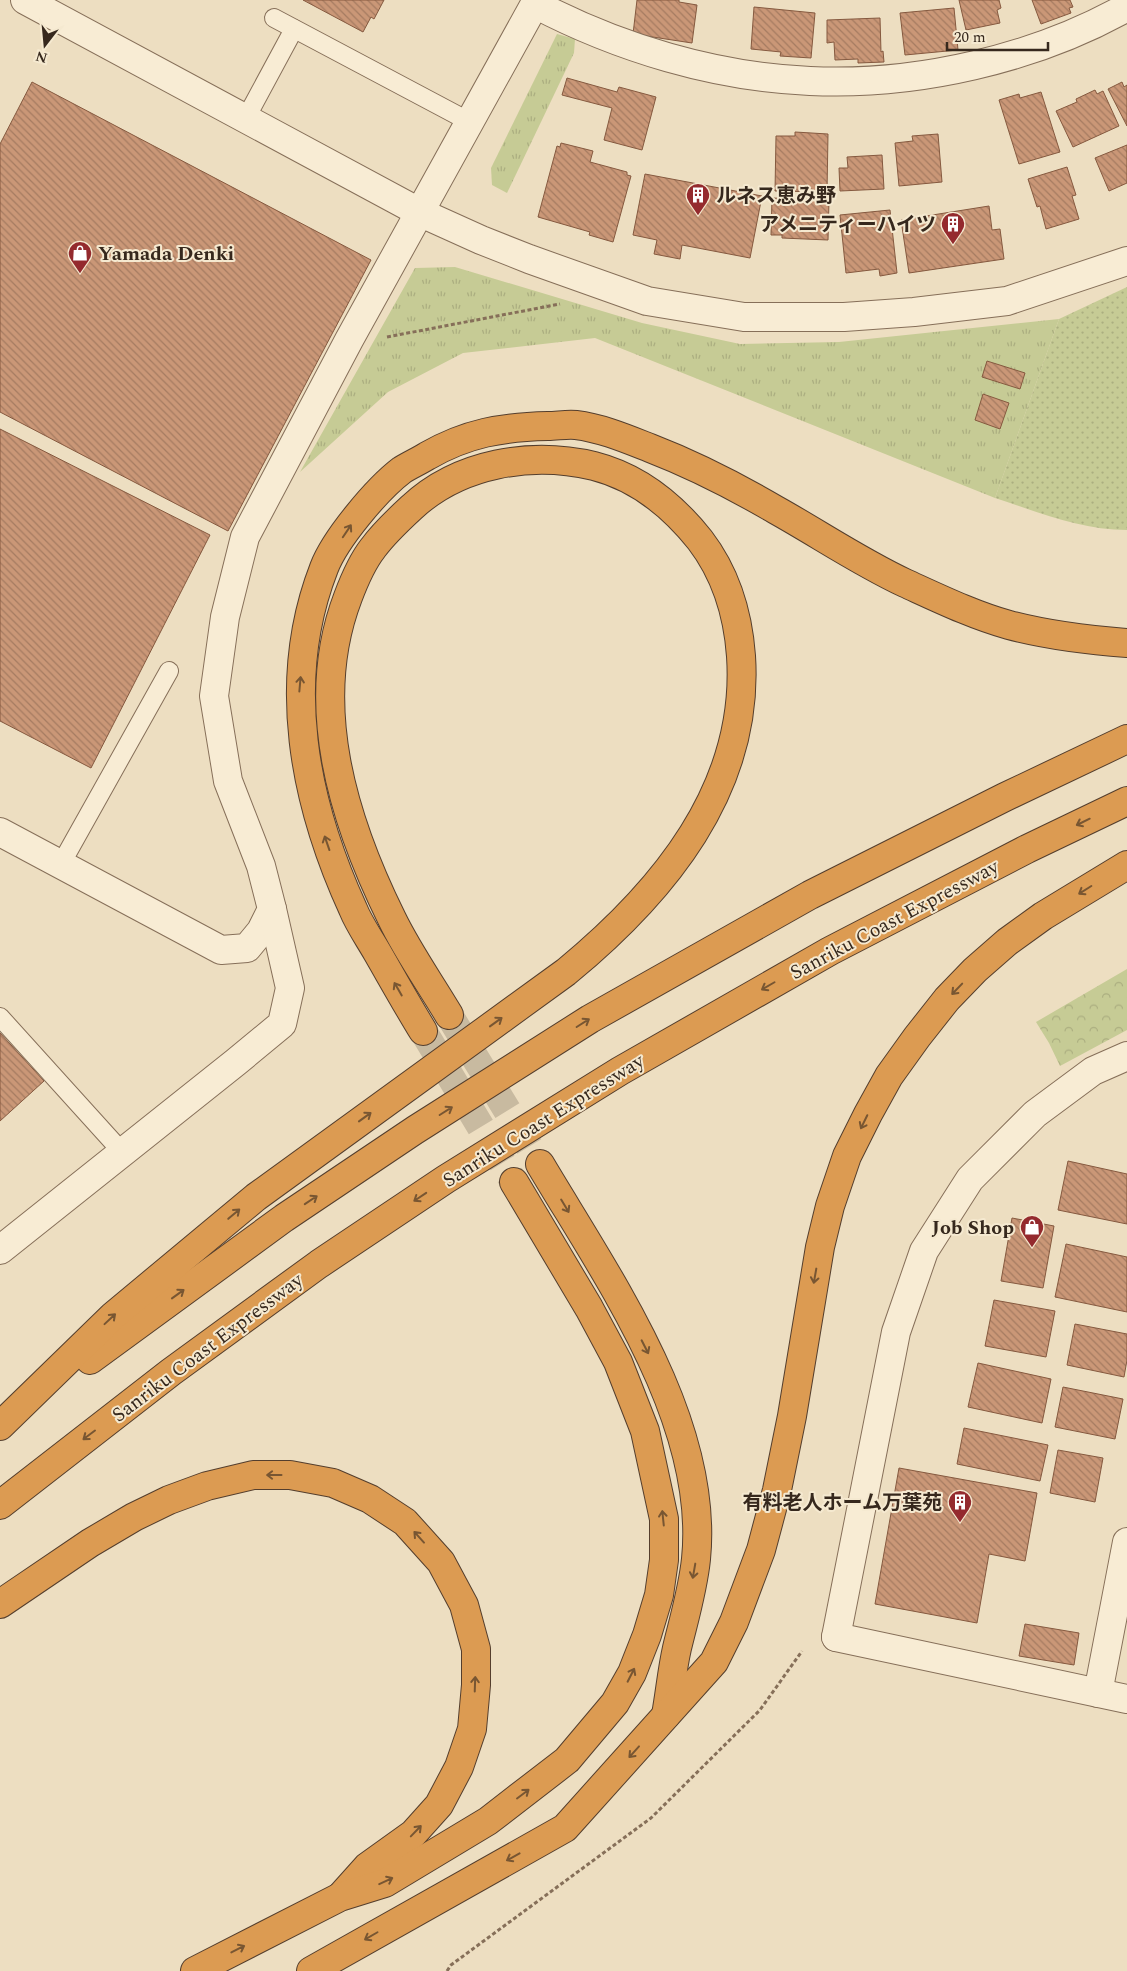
<svg xmlns="http://www.w3.org/2000/svg" width="1127" height="1971" font-family="Spectral,'Noto Sans JP',serif">
<defs>
<pattern id="grass-tufts" width="24" height="20" patternUnits="userSpaceOnUse" patternTransform="scale(1.25)"><rect width="24" height="20" fill="#c6cb95"/><path d="M3 7l-1-3M5 7V3M7 7l1-3M15 17l-1-3M17 17v-4M19 17l1-3" fill="none" stroke="#abae80"/></pattern>
<pattern id="forest-crowns" width="20" height="18" patternUnits="userSpaceOnUse" patternTransform="scale(1.25)"><rect width="20" height="18" fill="#c6cb95"/><path d="M2 6a3 3 0 1 1 6 0M12 15a3 3 0 1 1 6 0" fill="none" stroke="#abae80"/></pattern>
<pattern id="garden-dots" width="8" height="8" patternUnits="userSpaceOnUse" patternTransform="scale(1.25)"><rect width="8" height="8" fill="#c6cb95"/><path d="M2 2h.1M6 6h.1" fill="none" stroke="#abae80" stroke-width="1.8" stroke-linecap="round"/></pattern>
<pattern id="building-back-hatch" width="6" height="6" patternUnits="userSpaceOnUse" patternTransform="scale(1.25)"><rect width="6" height="6" fill="#ca9777"/><path d="M-1 5l2 2M0 0l6 6M5-1l2 2" fill="none" stroke="#a57b61"/></pattern>
</defs>
<rect width="100%" height="100%" fill="#eddec1"/>
<!-- grass -->
<g fill="url(#grass-tufts)">
<polygon points="557,34 575,39 574,53 507,193 492,185 491,168"/>
<polygon points="455,267 642,323 740,344 839,342 1059,319 995,498 595,338 463,353 388,392 300,472 415,268"/>
</g>
<!-- forest -->
<polygon fill="url(#forest-crowns)" points="1127,969 1127,1030 1060,1066 1049,1043 1036,1022"/>
<!-- garden -->
<path fill="url(#garden-dots)" d="M 1127,287 L 1127,530 C 1081,530 1038,512 995,498 L 1059,319 Z"/>
<!-- building -->
<g fill="url(#building-back-hatch)" stroke="#85593f">
<polygon points="303,0 384,0 374,19 371,17 363,32"/>
<polygon points="637,0 679,0 679,2 697,5 692,43 633,34"/>
<polygon points="959,0 999,0 1001,8 997,10 1000,23 966,30"/>
<polygon points="1032,0 1070,0 1073,7 1069,8 1071,13 1041,24"/>
<polygon points="754,7 815,13 811,58 780,56 781,52 751,49"/>
<polygon points="954,8 958,50 905,55 900,13"/>
<polygon points="880,18 881,52 883,51 884,62 858,63 858,59 835,60 834,42 827,43 827,20"/>
<polygon points="567,78 617,92 619,87 656,97 642,150 604,140 612,108 562,95"/>
<polygon points="32,82 371,260 228,531 0,412 0,144"/>
<polygon points="1122,82 1124,87 1127,85 1127,126 1108,89"/>
<polygon points="1095,90 1097,94 1103,91 1119,126 1073,147 1056,111 1077,102 1076,99"/>
<polygon points="1041,92 1060,152 1019,164 999,100 1019,94 1020,98"/>
<polygon points="795,132 828,134 827,192 775,191 776,136 795,136"/>
<polygon points="938,134 942,182 899,186 895,143 913,141 912,136"/>
<polygon points="561,143 593,151 590,162 627,172 627,175 631,176 613,242 589,235 590,232 538,217 557,146 560,147"/>
<polygon points="1127,145 1127,183 1109,191 1095,158"/>
<polygon points="882,155 884,189 840,191 839,168 848,168 847,157"/>
<polygon points="1067,167 1076,195 1072,196 1079,219 1046,229 1040,206 1037,207 1028,179"/>
<polygon points="645,174 762,196 750,258 682,245 680,259 654,254 657,240 633,235"/>
<polygon points="772,198 829,200 828,240 782,238 782,235 771,235"/>
<polygon points="989,206 992,230 1000,229 1004,259 909,273 901,220"/>
<polygon points="890,210 897,273 880,276 879,269 846,273 840,215"/>
<polygon points="987,361 1025,373 1020,389 982,377"/>
<polygon points="983,394 1009,403 1000,429 975,420"/>
<polygon points="0,429 210,535 91,768 0,721"/>
<polygon points="0,1033 44,1081 0,1121"/>
<polygon points="1068,1161 1127,1174 1127,1224 1058,1210"/>
<polygon points="1012,1218 1054,1226 1043,1288 1001,1281"/>
<polygon points="1066,1244 1127,1257 1127,1312 1055,1297"/>
<polygon points="994,1300 1055,1311 1046,1357 985,1346"/>
<polygon points="1075,1324 1127,1334 1127,1360 1124,1377 1067,1365"/>
<polygon points="978,1363 1051,1379 1042,1423 968,1407"/>
<polygon points="1063,1387 1123,1399 1115,1439 1055,1427"/>
<polygon points="964,1428 1048,1445 1040,1481 957,1464"/>
<polygon points="1058,1450 1103,1458 1095,1502 1050,1493"/>
<polygon points="899,1468 1037,1493 1025,1561 989,1554 977,1623 875,1604"/>
<polygon points="1025,1624 1079,1633 1074,1665 1019,1656"/>
</g>
<g fill="none" stroke-linecap="round" stroke-linejoin="round">
<!-- motorway-tunnel -->
<g stroke="#c8baa0" stroke-width="28" stroke-dasharray="28 14" stroke-linecap="butt">
<polyline points="449,1015 540,1164"/>
<polyline points="423,1031 514,1182"/>
</g>
<!-- service casing -->
<g stroke="#866f59" stroke-width="20">
<g id="service">
<polyline points="274,18 470,122"/>
<polyline points="246,118 294,29"/>
<polyline points="61,864 169,671"/>
<polyline points="0,1017 123,1153"/>
</g>
</g>
<!-- minor casing -->
<g stroke="#866f59" stroke-width="30">
<g id="minor">
<path d="M 535,4 C 619,48 715,77 810,81 C 916,86 1035,59 1127,7"/>
<polyline points="0,832 221,950 247,948 261,931 272,909 261,866 228,781 214,696 225,617 245,537 349,340 537,0"/>
<polyline points="0,1250 236,1062 282,1024 290,988 272,909"/>
<polyline points="836,1637 1127,1699"/>
<polyline points="1098,1693 1127,1542"/>
</g>
</g>
<!-- tertiary casing -->
<g stroke="#866f59" stroke-width="30">
<g id="tertiary">
<polyline points="25,0 419,212 481,240 529,259 647,301 744,317 844,317 914,312 1007,301 1127,261"/>
<polyline points="836,1637 896,1332 924,1251 970,1179 1035,1114 1093,1071 1127,1056"/>
</g>
</g>
<!-- motorway casing -->
<g stroke="#543e2d" stroke-width="30">
<g id="motorway">
<path d="M 423,1031 C 407,1005 392,978 377,952 C 369,938 359,924 353,909 C 304,802 280,681 324,568 C 335,539 377,489 402,470 C 410,465 419,461 427,456 C 467,433 502,427 548,426 C 557,426 567,424 576,425 C 601,428 627,439 650,448 C 694,465 735,486 776,510 C 819,534 860,562 905,583 C 938,598 973,615 1009,625 C 1047,635 1087,640 1127,643"/>
<path d="M 540,1164 C 607,1277 710,1421 696,1559 C 693,1589 684,1619 677,1648 C 672,1670 670,1693 666,1715"/>
<polyline points="90,1360 284,1218 415,1130 590,1019 810,895 1005,797 1127,739"/>
<path d="M 0,1426 L 113,1316 L 256,1197 L 566,972 C 662,893 750,789 741,656 C 738,614 726,574 700,540 C 673,506 637,477 594,466 C 531,451 459,463 411,508 C 398,520 384,533 373,548 C 362,562 354,581 348,597 C 307,704 343,820 392,919 C 408,952 430,983 449,1015"/>
<polyline points="0,1505 171,1372 319,1264 446,1179 620,1071 830,951 1027,849 1127,801"/>
<polyline points="0,1604 90,1543 134,1517 169,1500 207,1486 253,1475 290,1475 333,1483 370,1499 405,1522 441,1562 464,1605 476,1649 476,1685 472,1729 459,1767 439,1805 413,1834 367,1867 341,1896"/>
<polyline points="195,1971 340,1897 385,1883 488,1821 567,1760 615,1703 632,1673 647,1635 659,1595 664,1560 664,1519 645,1431 618,1362 589,1308 514,1182"/>
<polyline points="311,1971 565,1828 714,1662 734,1622 761,1550 777,1490 792,1416 820,1247 830,1206 847,1156 868,1114 889,1076 917,1037 947,999 975,970 1007,942 1043,916 1127,865"/>
</g>
</g>
<!-- path -->
<g stroke="#866f59" stroke-width="3" stroke-dasharray="4 2.5" stroke-linecap="butt">
<polyline points="387,337 560,304"/>
<polyline points="447,1971 451,1965 651,1818 760,1710 802,1651"/>
</g>
<!-- service -->
<use href="#service" stroke="#f8ecd4" stroke-width="18"/>
<!-- minor -->
<use href="#minor" stroke="#f8ecd4" stroke-width="28"/>
<!-- tertiary -->
<use href="#tertiary" stroke="#f8ecd4" stroke-width="28"/>
<!-- motorway -->
<use href="#motorway" stroke="#dc9b52" stroke-width="28"/>
</g>
<!-- one-way arrows -->
<defs><path id="oneway-shaft" d="M-6 0H5M1.5-3L5.5 0L1.5 3" fill="none" stroke-width="1.6" stroke-linecap="round" stroke-linejoin="round" transform="scale(1.25)"/></defs>
<g stroke="#785632">
<use href="#oneway-shaft" transform="translate(347 531) rotate(-56)"/>
<use href="#oneway-shaft" transform="translate(300 684) rotate(-85)"/>
<use href="#oneway-shaft" transform="translate(1083 822) rotate(154)"/>
<use href="#oneway-shaft" transform="translate(327 843) rotate(-109)"/>
<use href="#oneway-shaft" transform="translate(1085 890) rotate(148)"/>
<use href="#oneway-shaft" transform="translate(768 986) rotate(150)"/>
<use href="#oneway-shaft" transform="translate(398 989) rotate(-120)"/>
<use href="#oneway-shaft" transform="translate(957 989) rotate(134)"/>
<use href="#oneway-shaft" transform="translate(496 1022) rotate(-36)"/>
<use href="#oneway-shaft" transform="translate(583 1023) rotate(-32)"/>
<use href="#oneway-shaft" transform="translate(446 1111) rotate(-32)"/>
<use href="#oneway-shaft" transform="translate(365 1117) rotate(-36)"/>
<use href="#oneway-shaft" transform="translate(864 1122) rotate(116)"/>
<use href="#oneway-shaft" transform="translate(420 1197) rotate(146)"/>
<use href="#oneway-shaft" transform="translate(311 1200) rotate(-34)"/>
<use href="#oneway-shaft" transform="translate(565 1206) rotate(59)"/>
<use href="#oneway-shaft" transform="translate(234 1214) rotate(-40)"/>
<use href="#oneway-shaft" transform="translate(815 1276) rotate(100)"/>
<use href="#oneway-shaft" transform="translate(178 1294) rotate(-36)"/>
<use href="#oneway-shaft" transform="translate(110 1319) rotate(-43)"/>
<use href="#oneway-shaft" transform="translate(645 1347) rotate(63)"/>
<use href="#oneway-shaft" transform="translate(89 1435) rotate(143)"/>
<use href="#oneway-shaft" transform="translate(274 1475) rotate(-180)"/>
<use href="#oneway-shaft" transform="translate(663 1518) rotate(-96)"/>
<use href="#oneway-shaft" transform="translate(419 1537) rotate(-132)"/>
<use href="#oneway-shaft" transform="translate(694 1571) rotate(100)"/>
<use href="#oneway-shaft" transform="translate(631 1675) rotate(-63)"/>
<use href="#oneway-shaft" transform="translate(475 1684) rotate(-88)"/>
<use href="#oneway-shaft" transform="translate(634 1752) rotate(132)"/>
<use href="#oneway-shaft" transform="translate(523 1794) rotate(-37)"/>
<use href="#oneway-shaft" transform="translate(416 1831) rotate(-46)"/>
<use href="#oneway-shaft" transform="translate(513 1857) rotate(151)"/>
<use href="#oneway-shaft" transform="translate(386 1881) rotate(-25)"/>
<use href="#oneway-shaft" transform="translate(371 1936) rotate(150)"/>
<use href="#oneway-shaft" transform="translate(238 1949) rotate(-27)"/>
</g>
<!-- icons -->
<defs>
<g id="building-pin" transform="scale(1.25)"><path d="M0 17L-7.5 6A9.5 9.5 0 1 1 7.5 6Z" fill="#942a2e" stroke="#f5e9d0"/><path d="M-4-6H4V6H1V3H-1V6H-4ZM-2.5-4.3h1.7v1.8h-1.7ZM.8-4.3h1.7v1.8H.8ZM-2.5-1h1.7V.8h-1.7ZM.8-1h1.7V.8H.8Z" fill="#fff"/></g>
<g id="shop-pin" transform="scale(1.25)"><path d="M0 17L-7.5 6A9.5 9.5 0 1 1 7.5 6Z" fill="#942a2e" stroke="#f5e9d0"/><path d="M-5-2.5h2.3a2.7 3.5 0 0 1 5.4 0H5L5.5 6h-11ZM-1.5-2.5h3a1.5 2.3 0 0 0-3 0Z" fill="#fff"/></g>
</defs>
<g fill-rule="evenodd">
<use href="#building-pin" x="698" y="195"/>
<use href="#building-pin" x="953" y="224"/>
<use href="#shop-pin" x="80" y="253"/>
<use href="#shop-pin" x="1032" y="1227"/>
<use href="#building-pin" x="960" y="1502"/>
</g>
<g text-anchor="middle" stroke-width="4" stroke-linejoin="round" paint-order="stroke">
<!-- poi labels -->
<g font-size="20" font-weight="bold" fill="#36281d" stroke="#f5e9d0" text-anchor="end">
<text x="716" y="202" text-anchor="start">ルネス恵み野</text>
<text x="936" y="231">アメニティーハイツ</text>
<text x="98" y="260" text-anchor="start">Yamada Denki</text>
<text x="1014" y="1234">Job Shop</text>
<text x="942" y="1509">有料老人ホーム万葉苑</text>
</g>
<!-- street labels -->
<g font-size="20" fill="#36281d" stroke="#f5e9d0">
<text transform="translate(894 919) rotate(-28)" y="7">Sanriku Coast Expressway</text>
<text transform="translate(543 1120) rotate(-32)" y="7">Sanriku Coast Expressway</text>
<text transform="translate(207 1347) rotate(-37)" y="7">Sanriku Coast Expressway</text>
</g>
</g>
<!-- north arrow -->
<g transform="translate(45 45) rotate(196)" stroke="#f5e9d0" stroke-width="4" paint-order="stroke">
<path d="M0-4L9 19L0 12L-9 19Z" fill="#36281d"/>
<text y="-8" font-size="14" font-weight="bold" text-anchor="middle" fill="#36281d">N</text>
</g>
<!-- scale -->
<path d="M947 42v8h101v-8" fill="none" stroke="#36281d" stroke-width="2.5"/>
<text x="954" y="42" font-size="15" fill="#36281d" stroke="#f5e9d0" stroke-width="4" paint-order="stroke">20 m</text>
</svg>
